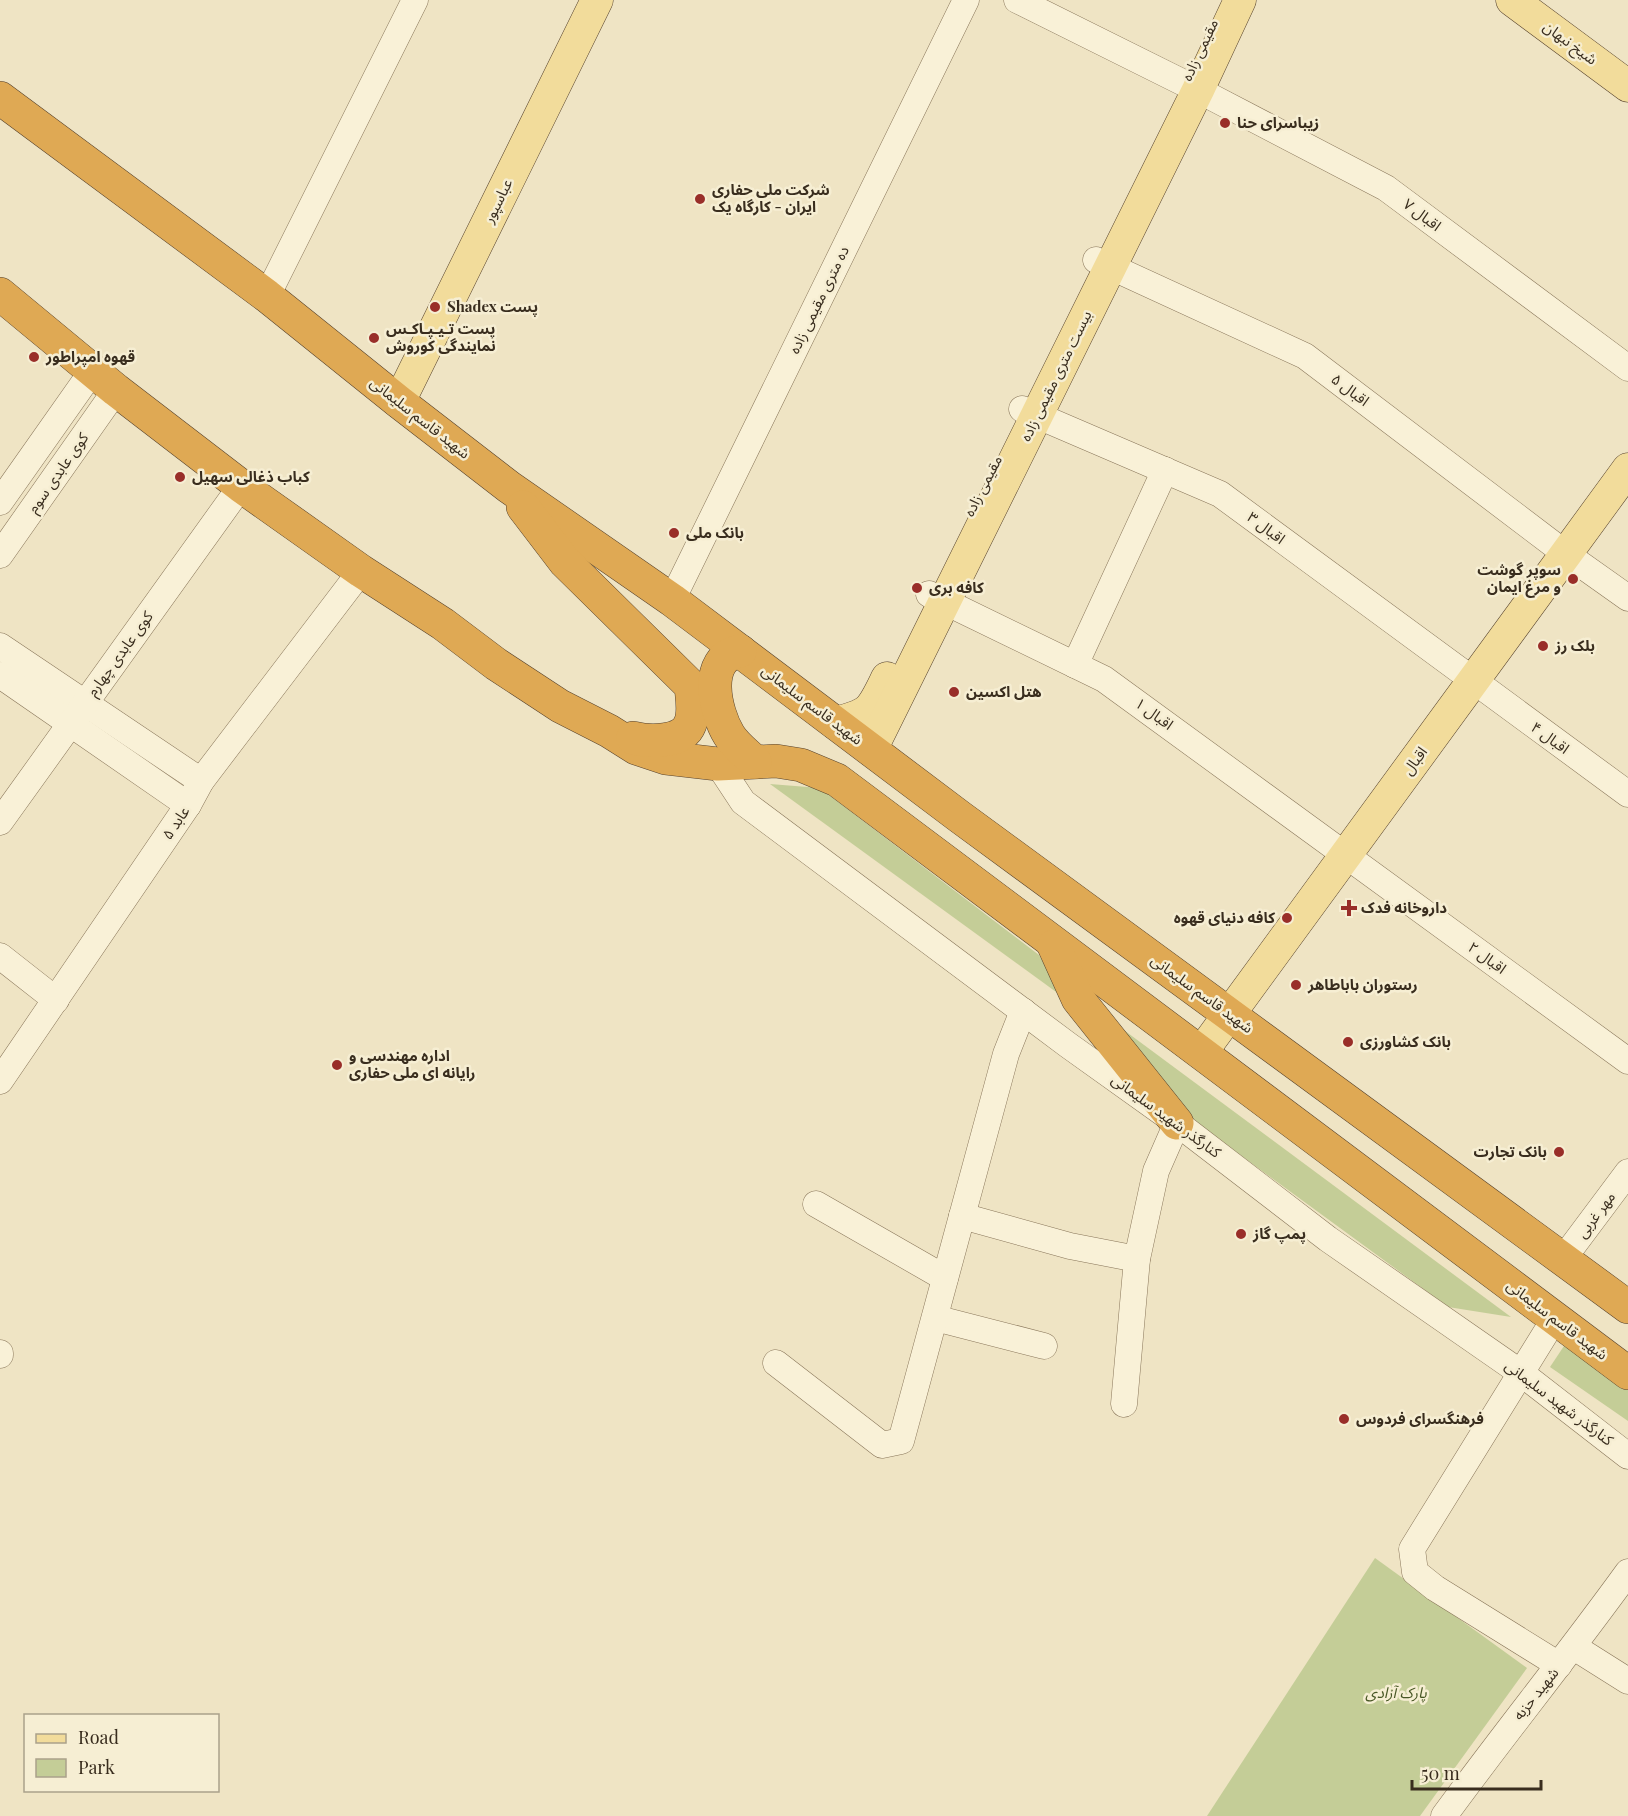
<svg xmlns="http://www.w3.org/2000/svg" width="1628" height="1816" font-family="'Playfair Display','Noto Sans Arabic',serif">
<rect width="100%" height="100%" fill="#efe4c4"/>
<!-- green -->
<g fill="#c4cd97">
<polygon points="770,784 820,788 1039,955 1063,997"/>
<polygon points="1113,1022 1511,1317 1448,1307 1161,1097"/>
<polygon points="1564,1346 1628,1390 1628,1421 1550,1367"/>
<polygon points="1375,1558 1527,1668 1420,1816 1207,1816"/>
</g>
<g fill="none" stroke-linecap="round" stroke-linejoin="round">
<!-- minor casing -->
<g stroke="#89765a" stroke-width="27">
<g id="minor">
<polyline points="1017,0 1198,90 1386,188 1628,368"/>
<polyline points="1096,260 1305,356 1566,554 1628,598"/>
<polyline points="267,296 415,0"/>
<polyline points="1022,409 1220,494 1628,794"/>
<polyline points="0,502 93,370"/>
<polyline points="0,555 116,390"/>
<polyline points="929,594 1104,679 1628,1061"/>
<polyline points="672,600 966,0"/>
<polyline points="0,646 201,781"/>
<polyline points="1075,665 1165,470"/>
<polyline points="0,675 188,805"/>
<polyline points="718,764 743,802 1068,1045 1177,1123 1328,1239 1521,1373 1628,1456"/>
<polyline points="0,822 241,486"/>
<polyline points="0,956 56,1000"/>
<polyline points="0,1081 188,805 201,781 361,571"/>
<polyline points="816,1204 945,1278"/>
<polyline points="962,1216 1070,1246 1137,1259"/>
<polyline points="1563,1259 1628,1172"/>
<polyline points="935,1318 1044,1346"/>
<polyline points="1555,1318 1412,1549 1415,1572 1435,1588 1559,1665"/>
<polyline points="0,1353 0,1355"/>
<polyline points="776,1363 882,1445 901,1441 1006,1054 1023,1011"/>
<polyline points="1124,1404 1137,1259 1156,1171 1177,1123"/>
<polyline points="1574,1647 1628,1681"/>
<path d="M 1444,1816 C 1504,1734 1568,1655 1628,1572"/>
</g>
</g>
<!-- major casing -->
<g stroke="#57432e" stroke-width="33">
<g id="major">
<polyline points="1512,0 1628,86"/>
<polyline points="399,402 597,0"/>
<path d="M 835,723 C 871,714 871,711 887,678"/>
<polyline points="871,750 1198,90 1240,0"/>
<polyline points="1201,1053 1628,469"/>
</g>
</g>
<!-- highway casing -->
<g stroke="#57432e" stroke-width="34">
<g id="highway">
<polyline points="0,98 267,296 399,402 509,487 672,600 960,817 1628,1307"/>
<polyline points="0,294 116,390 241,486 361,571 443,624 496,664 560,706 609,731 636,748 666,758 718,764 776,761 801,765 837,780 1628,1373"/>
<path d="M 523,507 L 565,562 L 691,686 C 692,698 695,713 690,724 C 683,743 649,742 633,738"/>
<path d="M 740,651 C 702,658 715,712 729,735 C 735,745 747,754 755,762"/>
<polyline points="1054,946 1078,999 1177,1123"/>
</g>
</g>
<!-- minor -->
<use href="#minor" stroke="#f9f1d7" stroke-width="26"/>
<!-- major -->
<use href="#major" stroke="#f2dc9b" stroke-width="32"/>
<!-- highway -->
<use href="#highway" stroke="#dfa954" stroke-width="33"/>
</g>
<!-- markers -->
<g fill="#992e29" stroke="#f6eed3" stroke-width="2">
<circle cx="1225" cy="123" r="6"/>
<circle cx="700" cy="199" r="6"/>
<circle cx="435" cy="307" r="6"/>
<circle cx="374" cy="338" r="6"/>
<circle cx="34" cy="357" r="6"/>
<circle cx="180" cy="477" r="6"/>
<circle cx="674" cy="533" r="6"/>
<circle cx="1573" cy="579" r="6"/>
<circle cx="917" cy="588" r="6"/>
<circle cx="1543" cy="646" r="6"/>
<circle cx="954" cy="692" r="6"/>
<path d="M1346 899h6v6h6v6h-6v6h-6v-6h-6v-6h6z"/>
<circle cx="1287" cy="918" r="6"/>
<circle cx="1296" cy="985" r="6"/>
<circle cx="1348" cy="1042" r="6"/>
<circle cx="337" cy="1065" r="6"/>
<circle cx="1559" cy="1152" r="6"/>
<circle cx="1241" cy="1234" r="6"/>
<circle cx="1344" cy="1419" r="6"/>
</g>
<g text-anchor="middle" stroke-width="5" stroke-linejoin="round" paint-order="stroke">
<!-- street labels -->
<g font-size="15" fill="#392d1e" stroke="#f6eed3">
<text transform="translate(1570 43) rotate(36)" y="5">شیخ نبهان</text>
<text transform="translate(1200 50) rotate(-65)" y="5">مقیمی زاده</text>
<text transform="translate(498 201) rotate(-64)" y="5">عباسپور</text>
<text transform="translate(1422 215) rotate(37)" y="5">اقبال ۷</text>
<text transform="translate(819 300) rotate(-64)" y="5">ده متری مقیمی زاده</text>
<text transform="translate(1056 376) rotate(-64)" y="5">بیست متری مقیمی زاده</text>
<text transform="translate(1350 390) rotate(37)" y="5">اقبال ۵</text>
<text transform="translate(420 418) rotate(38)" y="5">شهید قاسم سلیمانی</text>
<text transform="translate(58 473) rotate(-55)" y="5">کوی عابدی سوم</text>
<text transform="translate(983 486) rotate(-63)" y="5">مقیمی زاده</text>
<text transform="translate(1266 528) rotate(37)" y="5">اقبال ۳</text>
<text transform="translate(120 654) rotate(-54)" y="5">کوی عابدی چهارم</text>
<text transform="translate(812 705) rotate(37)" y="5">شهید قاسم سلیمانی</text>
<text transform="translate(1154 714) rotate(36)" y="5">اقبال ۱</text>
<text transform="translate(1550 738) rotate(36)" y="5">اقبال ۴</text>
<text transform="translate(1415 761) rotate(-54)" y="5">اقبال</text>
<text transform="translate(176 823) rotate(-56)" y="5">عابد ۵</text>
<text transform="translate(1487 958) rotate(36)" y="5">اقبال ۲</text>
<text transform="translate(1202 994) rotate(36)" y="5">شهید قاسم سلیمانی</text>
<text transform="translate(1166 1116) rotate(36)" y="5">کنارگذر شهید سلیمانی</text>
<text transform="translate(1596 1215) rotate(-53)" y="5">مهر غربی</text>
<text transform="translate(1557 1320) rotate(37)" y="5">شهید قاسم سلیمانی</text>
<text transform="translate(1559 1403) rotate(37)" y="5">کنارگذر شهید سلیمانی</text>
<text transform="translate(1536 1694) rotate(-51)" y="5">شهید حزبه</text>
</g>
<!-- poi labels -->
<g font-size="15" font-weight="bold" fill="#392d1e" stroke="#f6eed3" text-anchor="start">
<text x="1237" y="128">زیباسرای حنا</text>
<text x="712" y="195">شرکت ملی حفاری<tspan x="712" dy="17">ایران - کارگاه یک</tspan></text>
<text x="447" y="312">Shadex پست</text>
<text x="386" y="334">پست تـیـپـاکـس<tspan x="386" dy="17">نمایندگی کوروش</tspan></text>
<text x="46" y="362">قهوه امپراطور</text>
<text x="192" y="482">کباب ذغالی سهیل</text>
<text x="686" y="538">بانک ملی</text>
<text x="1561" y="575" text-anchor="end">سوپر گوشت<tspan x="1561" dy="17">و مرغ ایمان</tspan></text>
<text x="929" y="593">کافه بری</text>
<text x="1555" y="651">بلک رز</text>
<text x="966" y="697">هتل اکسین</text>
<text x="1361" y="913">داروخانه فدک</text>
<text x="1275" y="923" text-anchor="end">کافه دنیای قهوه</text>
<text x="1308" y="990">رستوران باباطاهر</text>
<text x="1360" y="1047">بانک کشاورزی</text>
<text x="349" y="1061">اداره مهندسی و<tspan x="349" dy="17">رایانه ای ملی حفاری</tspan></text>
<text x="1547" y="1157" text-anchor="end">بانک تجارت</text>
<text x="1253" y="1239">پمپ گاز</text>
<text x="1356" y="1424">فرهنگسرای فردوس</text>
</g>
<!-- park labels -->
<g font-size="15" font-style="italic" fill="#475624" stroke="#f6eed3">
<text x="1396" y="1698">پارک آزادی</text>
</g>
</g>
<!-- legend -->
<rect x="24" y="1714" width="195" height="78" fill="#f6eed3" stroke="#aaa18b" stroke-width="1.5"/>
<rect x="36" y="1734" width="30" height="9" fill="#f2dc9b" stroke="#aaa18b" stroke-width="1.5"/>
<text x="78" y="1744" font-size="18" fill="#392d1e">Road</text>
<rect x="36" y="1759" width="30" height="18" fill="#c4cd97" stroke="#aaa18b" stroke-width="1.5"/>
<text x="78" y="1774" font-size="18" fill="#392d1e">Park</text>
<!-- scale -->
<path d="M1412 1780v9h129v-9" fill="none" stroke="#392d1e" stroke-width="3"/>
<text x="1421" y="1780" font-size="18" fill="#392d1e" stroke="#f6eed3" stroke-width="4.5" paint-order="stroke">50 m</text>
</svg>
